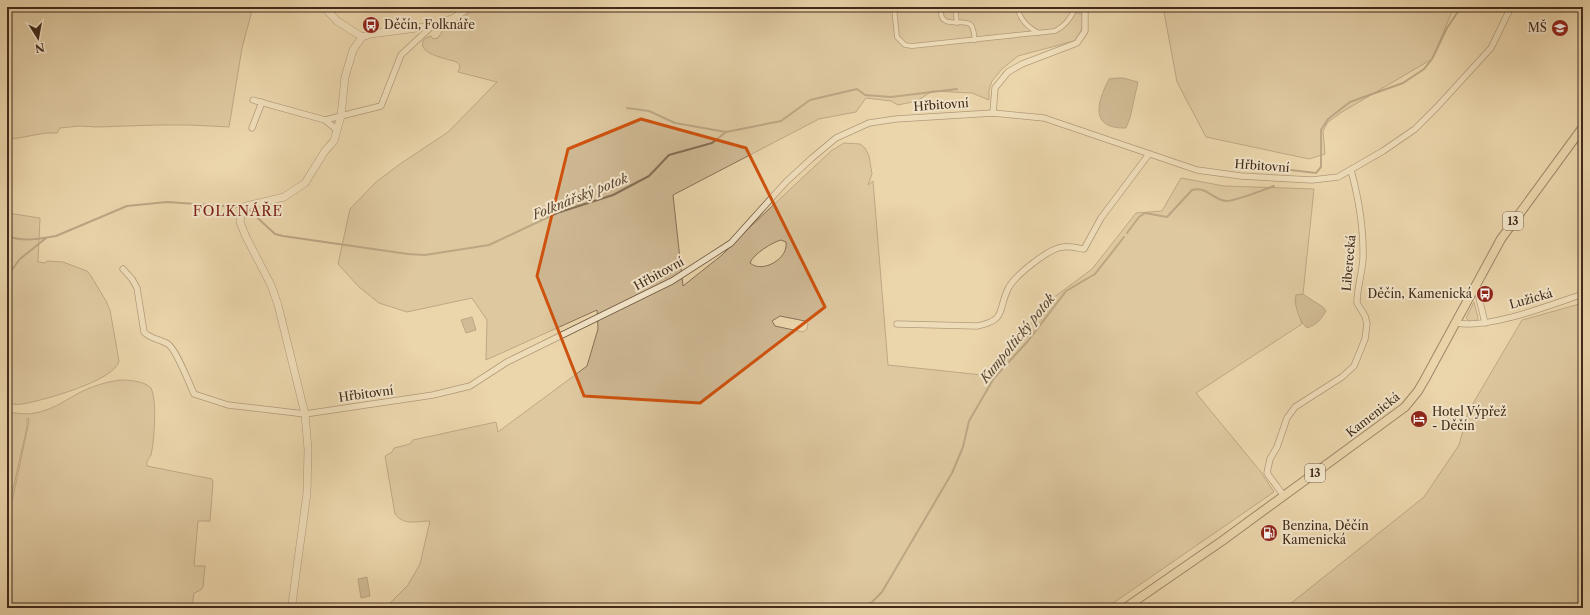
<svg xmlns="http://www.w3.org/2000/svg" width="1590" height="615" font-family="'Libre Caslon Text',serif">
<rect width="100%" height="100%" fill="#ebd5ab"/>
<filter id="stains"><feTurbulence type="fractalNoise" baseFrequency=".005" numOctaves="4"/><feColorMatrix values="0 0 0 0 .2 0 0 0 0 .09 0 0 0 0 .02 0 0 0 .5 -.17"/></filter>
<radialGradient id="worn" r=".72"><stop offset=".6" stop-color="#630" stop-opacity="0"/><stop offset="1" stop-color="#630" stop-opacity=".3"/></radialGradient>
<!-- green -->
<g fill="#ceb893" stroke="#887157" fill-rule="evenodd">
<polygon points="7,7 34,7 57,11 113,7 253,7 242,48 229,127 190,125 157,125 97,127 79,126 60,128 57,133 46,133 7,140"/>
<path d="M 476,7 L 1071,7 L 1073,12 L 1082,14 C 1084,25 1082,33 1074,41 L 1018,56 L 1002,69 L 992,81 L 989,90 L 989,100 L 972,93 L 932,91 L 917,101 L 898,105 L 891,101 L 866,98 L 856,112 L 819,119 L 673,195 L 683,286 L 722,255 L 751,226 L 831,151 L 844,143 L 860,144 L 865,148 L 869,156 L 872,174 L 868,185 L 873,181 L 888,365 L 992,376 L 1045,304 L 1092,269 L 1136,213 L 1162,211 L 1181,178 L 1224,186 L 1314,189 L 1303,294 L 1296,295 L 1295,302 L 1302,324 L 1196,393 L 1261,472 L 1274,492 L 1106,608 L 385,608 L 408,585 L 420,564 L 430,521 C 417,521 404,526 395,514 L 385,456 L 392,452 L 394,448 L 410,444 L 413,440 L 496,422 L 498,432 L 587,366 L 598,329 L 597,310 L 486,360 L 487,320 L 472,298 L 407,312 L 379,303 L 359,287 L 338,264 L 350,209 L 376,182 L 400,164 L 448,132 L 497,82 L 458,72 L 460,67 C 459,64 459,63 456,62 C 450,59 418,55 423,41 C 424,38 429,37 431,36 L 433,39 L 438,38 L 443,30 L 460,21 ZM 781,240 L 786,242 C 789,258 763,274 750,263 C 753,254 773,242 781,240 ZM 780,316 L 805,321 L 808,324 L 807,329 L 803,332 L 775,326 L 772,321 Z"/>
<polygon points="1163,7 1454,7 1432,59 1342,112 1328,122 1323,131 1325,154 1309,159 1206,137 1177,82"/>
<path d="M 7,213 L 40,218 L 38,262 L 45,263 L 47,261 L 63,262 L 87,271 L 91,276 L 106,301 L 110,310 L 119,361 C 115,381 41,401 22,404 C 18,405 12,404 7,403 Z"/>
<polygon points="1474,302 1478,318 1476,322 1469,321 1466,318"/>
<polygon points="1583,303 1583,608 1285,608 1424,497 1459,445 1468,412 1522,320"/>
<path d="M 120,380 C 129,380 143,381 150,387 C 158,396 154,443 151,455 C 149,459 146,461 147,466 L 212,479 L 213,482 L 210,521 L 198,521 L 194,565 L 195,566 L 205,566 L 203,587 L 201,590 L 194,593 L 192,608 L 7,608 L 7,533 L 10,511 L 29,421 L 28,418 L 27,419 L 27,427 L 7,516 L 7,412 C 16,413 26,415 35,413 C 51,410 63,402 77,394 C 90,387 105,382 120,380 Z"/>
</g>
<!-- water -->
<g fill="#b19b7a" stroke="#846e54">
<path d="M 1116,78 L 1123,78 L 1138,82 L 1130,118 L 1126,128 C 1089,129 1097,102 1109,79 Z"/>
<path d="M 1303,294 L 1323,307 L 1326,311 C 1321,320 1316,325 1307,328 C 1299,321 1294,305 1296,295 Z"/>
<polygon points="472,317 476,330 466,333 461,320"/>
<polygon points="367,577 370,596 361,598 358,579"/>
</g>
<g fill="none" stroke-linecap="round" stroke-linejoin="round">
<!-- stream -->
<g stroke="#846e54" stroke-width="2">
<polyline points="627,108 649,111 675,123 726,132"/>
<polyline points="1274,168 1316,173 1321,167 1321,130 1328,119 1350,102 1403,83 1424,69 1432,59 1447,28 1461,7"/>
<polyline points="248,209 275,234 283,236 408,254 425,255 489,245 557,213 613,195 649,176 669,155 712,143 726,132 781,121 810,100 857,89 865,95 891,97 957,89"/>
<path d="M 1127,233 L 1139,217 L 1145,213 L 1167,217 L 1192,190 C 1208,186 1212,200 1226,201 C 1236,201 1263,190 1274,186"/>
<path d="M 7,236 C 23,242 40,239 56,236 L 127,206 L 167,202 L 239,207"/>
<polyline points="7,276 20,259 46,238"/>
<polyline points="534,608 572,606 587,608"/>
<polyline points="860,608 872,602 882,592 952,473 963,447 969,421 994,378 1028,341 1066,291 1095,274 1124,237"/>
</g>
<!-- pedestrian casing -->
<g stroke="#6c553f" stroke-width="5.5">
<g id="pedestrian">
<path d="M 894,7 L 897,37 L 905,45 L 912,46 L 1055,31 C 1065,26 1070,19 1075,9"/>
<path d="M 941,7 C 938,32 963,17 971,25 C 974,29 974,35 975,40"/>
<polyline points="955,7 957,23"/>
<path d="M 1017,7 C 1020,19 1028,28 1039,33"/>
</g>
</g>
<!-- minor casing -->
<g stroke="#6c553f" stroke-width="7">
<g id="minor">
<polyline points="253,100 325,120 381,106 401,55 432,26"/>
<polyline points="993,113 995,88 1008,72 1022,64 1077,43 1085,31 1085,7"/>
<polyline points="325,120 336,129"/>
<polyline points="252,128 262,102"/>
<path d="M 123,269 L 132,279 L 137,288 L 144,332 C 150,339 160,339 168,344 C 176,349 189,383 194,394 L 228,405 L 305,414 L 433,395 L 470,386 L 507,362 L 672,281 L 731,243 L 786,182 L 812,158 L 836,138 L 869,123 L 896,119 L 993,113 L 1044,118 L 1197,170 L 1241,176 L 1312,180 L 1338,177 L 1383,151 L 1415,129 L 1437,107 L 1491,48 L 1511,7"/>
<polyline points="1476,285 1485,323"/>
<path d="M 1457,323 C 1490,329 1550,305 1583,294"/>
<path d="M 897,324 L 977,326 C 1008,320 997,309 1009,287 C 1016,275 1049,248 1063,247 C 1069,246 1077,248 1084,249 L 1101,218 L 1149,154"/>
<path d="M 1284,496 L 1267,473 L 1270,459 L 1277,447 L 1287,418 L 1295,407 L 1342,377 L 1354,366 L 1365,339 L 1367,324 L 1365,316 L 1357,303 C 1357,288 1362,274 1363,259 C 1364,227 1359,200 1351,170"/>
</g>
</g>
<!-- tertiary casing -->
<g stroke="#6c553f" stroke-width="8">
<g id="tertiary">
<polyline points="324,7 337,21 362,37"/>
<polyline points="290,608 292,604 307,493 308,449 305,414 278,305 271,285 246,237 240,222 241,214 246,206 284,197 305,183 325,151 334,141 341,116 345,77 353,50 362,37 371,34 432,26 454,18 469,7"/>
</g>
</g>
<!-- primary casing -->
<g stroke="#412a1b" stroke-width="10">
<polyline id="primary" points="1125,608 1222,541 1405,407 1418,391 1425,379 1501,239 1583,127"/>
</g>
<!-- pedestrian -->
<use href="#pedestrian" stroke="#f2e4c8" stroke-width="4"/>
<!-- minor -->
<use href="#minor" stroke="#f2e4c8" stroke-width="5.5"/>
<!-- tertiary -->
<use href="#tertiary" stroke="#f2e4c8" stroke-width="7"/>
<!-- primary -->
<use href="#primary" stroke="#ebd5ab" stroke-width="8"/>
</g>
<!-- marked area -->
<path d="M0 0H1590V615H0ZM 641,119 L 746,148 L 825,307 L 700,403 L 584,396 L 537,276 L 568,149 Z" fill="#ebd5ab" fill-opacity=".55" fill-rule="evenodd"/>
<path fill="none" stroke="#cf520e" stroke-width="3" stroke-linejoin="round" d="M 641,119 L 746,148 L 825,307 L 700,403 L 584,396 L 537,276 L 568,149 Z"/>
<!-- icons -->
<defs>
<g id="bus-disc" transform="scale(0.9)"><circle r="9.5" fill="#8f2418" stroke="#f2e4c8"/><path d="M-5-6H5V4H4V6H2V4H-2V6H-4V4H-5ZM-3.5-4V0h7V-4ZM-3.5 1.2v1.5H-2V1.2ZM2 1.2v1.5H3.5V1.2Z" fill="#fff"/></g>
<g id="school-disc" transform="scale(0.9)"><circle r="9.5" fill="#8f2418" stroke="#f2e4c8"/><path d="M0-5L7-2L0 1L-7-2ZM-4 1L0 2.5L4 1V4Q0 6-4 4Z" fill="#fff"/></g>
<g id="hotel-disc" transform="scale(0.9)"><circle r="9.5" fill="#8f2418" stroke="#f2e4c8"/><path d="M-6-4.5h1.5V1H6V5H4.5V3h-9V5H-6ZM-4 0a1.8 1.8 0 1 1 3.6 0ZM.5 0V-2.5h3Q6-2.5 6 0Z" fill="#fff"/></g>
<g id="fuel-disc" transform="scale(0.9)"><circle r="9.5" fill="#8f2418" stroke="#f2e4c8"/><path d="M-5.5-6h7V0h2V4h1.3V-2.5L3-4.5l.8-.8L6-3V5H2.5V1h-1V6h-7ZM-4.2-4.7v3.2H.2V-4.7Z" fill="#fff"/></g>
</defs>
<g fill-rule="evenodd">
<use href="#bus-disc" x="371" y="25"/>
<use href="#school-disc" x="1560" y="28"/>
<use href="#bus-disc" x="1485" y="294"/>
<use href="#hotel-disc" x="1419" y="419"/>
<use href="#fuel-disc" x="1269" y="533"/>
</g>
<g text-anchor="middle" stroke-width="4" stroke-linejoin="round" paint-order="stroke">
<!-- shield labels -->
<g fill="#f2e4c8" stroke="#76624f" stroke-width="1">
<rect x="1503" y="212" width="20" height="18" rx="3"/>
<rect x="1305" y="464" width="20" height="18" rx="3"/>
</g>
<g font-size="11" font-weight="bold" fill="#412a1b">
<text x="1513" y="225">13</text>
<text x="1315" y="477">13</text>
</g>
<!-- poi labels -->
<g font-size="12" fill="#412a1b" stroke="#f2e4c8" text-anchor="start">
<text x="384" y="29">Děčín, Folknáře</text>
<text x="1547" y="32" text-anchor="end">MŠ</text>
<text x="1472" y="298" text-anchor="end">Děčín, Kamenická</text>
<text x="1432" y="416">Hotel Výpřež<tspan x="1432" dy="14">- Děčín</tspan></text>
<text x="1282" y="530">Benzina, Děčín<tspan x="1282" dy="14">Kamenická</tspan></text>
</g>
<!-- street labels -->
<g font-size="12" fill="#412a1b" stroke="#f2e4c8">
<text transform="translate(941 105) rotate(-4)" y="4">Hřbitovní</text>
<text transform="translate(1262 166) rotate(4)" y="4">Hřbitovní</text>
<text transform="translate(1349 263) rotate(-85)" y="4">Liberecká</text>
<text transform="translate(659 274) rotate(-29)" y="4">Hřbitovní</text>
<text transform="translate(1531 299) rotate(-16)" y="4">Lužická</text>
<text transform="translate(366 394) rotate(-8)" y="4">Hřbitovní</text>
<text transform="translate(1373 415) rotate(-38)" y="4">Kamenická</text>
</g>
<!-- water labels -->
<g font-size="13" font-style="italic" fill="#5d4633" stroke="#f2e4c8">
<text transform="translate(580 196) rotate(-22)" y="5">Folknářský potok</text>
<text transform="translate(1017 338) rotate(-51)" y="5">Kumpoltický potok</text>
</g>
<!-- quarter labels -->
<g font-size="14" letter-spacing="1" fill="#7a1f14" stroke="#f2e4c8">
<text x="238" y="216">FOLKNÁŘE</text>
</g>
</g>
<!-- margin -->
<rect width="1590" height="615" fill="none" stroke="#ebd5ab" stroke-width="24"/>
<rect x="8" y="8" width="1574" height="599" fill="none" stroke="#412a1b" stroke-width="2"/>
<rect x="12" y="12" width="1566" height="591" fill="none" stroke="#412a1b"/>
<!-- north arrow -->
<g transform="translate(38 38) rotate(169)" stroke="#f2e4c8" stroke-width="3" paint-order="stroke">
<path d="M0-3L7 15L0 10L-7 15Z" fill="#412a1b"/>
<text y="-6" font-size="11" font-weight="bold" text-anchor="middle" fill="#412a1b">N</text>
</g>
<rect width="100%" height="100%" filter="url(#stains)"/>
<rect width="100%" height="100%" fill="url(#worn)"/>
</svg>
